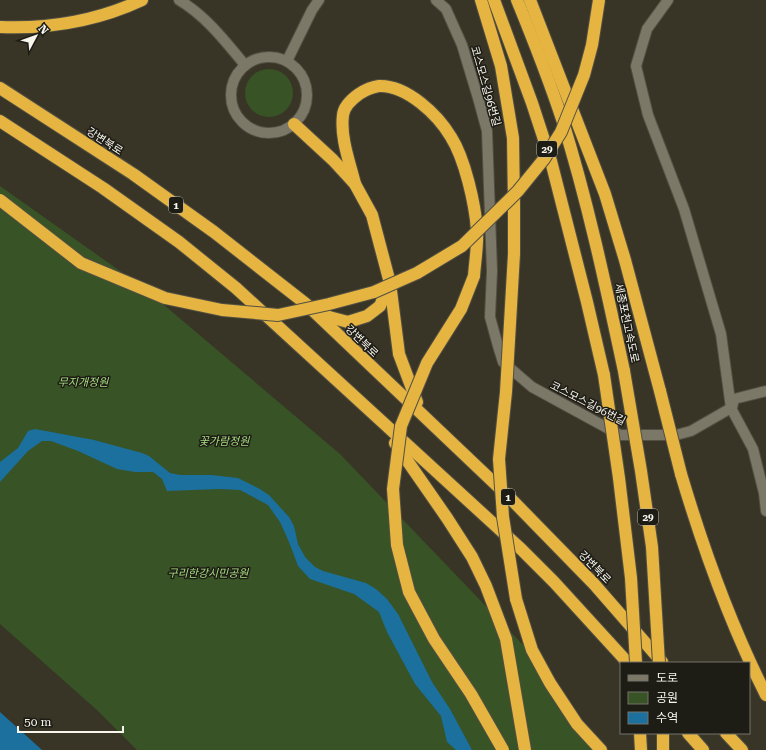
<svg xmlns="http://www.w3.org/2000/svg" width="766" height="750" font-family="'Roboto Serif','Noto Sans KR',serif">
<rect width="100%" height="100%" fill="#383426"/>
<!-- green -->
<g fill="#385325">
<circle cx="269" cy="93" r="24"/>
<polygon points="0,186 144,288 340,454 526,648 594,750 137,750 98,711 0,624"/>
</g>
<!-- water -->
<g fill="#1b709e">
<polygon points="35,429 94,440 142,453 149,456 170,473 180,475 211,475 238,478 260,489 269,495 289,517 294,526 298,544 305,557 315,567 323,571 366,583 376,589 387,599 398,614 432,682 450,709 472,750 456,750 447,742 441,716 415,684 387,632 379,612 354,594 310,579 298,566 289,542 280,522 268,505 240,490 219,489 167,491 162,479 153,472 135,472 117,469 78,451 51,441 42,441 28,451 0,482 0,462 18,448 28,431"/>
<polygon points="0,712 42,750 0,750"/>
</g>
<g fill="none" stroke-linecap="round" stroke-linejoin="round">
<!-- minor casing -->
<g stroke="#535043" stroke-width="12">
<g id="minor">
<path d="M 179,0 C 206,16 225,41 245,65"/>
<polyline points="436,0 446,9 462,45 478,98 487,131 492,271 490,317 498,346 503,362 532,387 620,435 676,435 691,431 731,408"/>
<polyline points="668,0 647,29 636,66 648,115 684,209 721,334 731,408 753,449 764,493 766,511"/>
<circle cx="269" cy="95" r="38"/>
<polyline points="287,61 312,10 319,0"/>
<polyline points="732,408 734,399 766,391"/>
</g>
</g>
<!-- highway casing -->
<g stroke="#535043" stroke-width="14">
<g id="highway">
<polyline points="481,0 501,66 513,138 514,205 514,254"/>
<polyline points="494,0 532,103 551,161 587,302 604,375"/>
<path d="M 517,0 C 533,39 549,80 562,119 C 588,202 606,287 624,371"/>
<polyline points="530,0 605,194 625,260 660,391"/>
<path d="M 0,27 C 49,29 97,21 142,0"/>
<polyline points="0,88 133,174 214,232 306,304 511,499 594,584 662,662"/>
<polyline points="0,121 103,188 179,242 236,288 521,549 554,582 628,663"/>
<polyline points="294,124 333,160 355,184 372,215 390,283 399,354 417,402"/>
<path d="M 355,184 C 350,163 340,138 343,115 C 344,106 352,99 359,94 C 365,90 372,87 379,86 C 407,85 438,115 451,137 C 465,159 475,204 477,230 C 478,245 475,261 474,276"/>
<polyline points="318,311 329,317 348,322 367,316 380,306 389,284"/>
<polyline points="395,443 447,518 472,557 486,586 506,639 525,750"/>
<path d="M 681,474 C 703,548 731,626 766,695"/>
<polyline points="516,599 532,650 550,683 577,724 601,750"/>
<polyline points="640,733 641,750"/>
<polyline points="663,733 663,750"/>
<polyline points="688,733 703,750"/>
<polyline points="726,733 742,750"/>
</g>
</g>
<!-- minor -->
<use href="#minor" stroke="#7c7868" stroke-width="10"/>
<!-- highway -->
<use href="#highway" stroke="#e5b441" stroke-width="12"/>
<!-- highway-bridge casing -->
<g stroke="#535043" stroke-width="14" stroke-linecap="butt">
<g id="highway-bridge">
<polyline points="0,200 81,263 165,298 222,310 278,315 329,304 374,292 417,273 462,246 518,191 544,159 561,132 584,75 592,45 599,0"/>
<polyline points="514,254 506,392 499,459 503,517 516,599"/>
<polyline points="474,276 461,309 427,363 401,426 393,489 397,545 409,592 434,639 471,694 503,750"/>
<polyline points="624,371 641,471 652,547 659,663"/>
<polyline points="604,375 619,478 631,578 636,663"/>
<polyline points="660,391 681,474"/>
</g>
</g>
<!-- highway-bridge -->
<use href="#highway-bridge" stroke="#e5b441" stroke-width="12"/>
</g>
<g text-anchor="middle" stroke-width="3" stroke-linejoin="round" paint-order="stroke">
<!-- shield labels -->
<g fill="#1d1c15" stroke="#b6b4ac" stroke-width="1">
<rect x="537" y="141" width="20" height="16" rx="3"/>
<rect x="169" y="197" width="14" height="16" rx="3"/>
<rect x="501" y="489" width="14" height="16" rx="3"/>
<rect x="638" y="509" width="20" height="16" rx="3"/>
</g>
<g font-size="10" font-weight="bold" fill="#f7f5ec">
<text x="547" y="153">29</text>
<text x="176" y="209">1</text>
<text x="508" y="501">1</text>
<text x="648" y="521">29</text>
</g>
<!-- street labels -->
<g font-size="11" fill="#f7f5ec" stroke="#1d1c15">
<text transform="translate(486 86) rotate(74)" y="4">코스모스길96번길</text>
<text transform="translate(105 141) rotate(33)" y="4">강변북로</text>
<text transform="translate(627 323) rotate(78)" y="4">세종포천고속도로</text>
<text transform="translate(362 341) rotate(44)" y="4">강변북로</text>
<text transform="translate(588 403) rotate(27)" y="4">코스모스길96번길</text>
<text transform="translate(595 567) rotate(46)" y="4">강변북로</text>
</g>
<!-- park labels -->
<g font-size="11" font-style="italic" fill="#a6de81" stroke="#1d1c15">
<text x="83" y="386">무지개정원</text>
<text x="224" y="445">꽃가람정원</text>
<text x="208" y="577">구리한강시민공원</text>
</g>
</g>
<!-- legend -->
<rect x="620" y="662" width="130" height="72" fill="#1d1c15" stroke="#74736b"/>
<rect x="628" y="675" width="20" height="6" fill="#7c7868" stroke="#74736b"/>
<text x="656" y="682" font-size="12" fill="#f7f5ec">도로</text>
<rect x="628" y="692" width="20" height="12" fill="#385325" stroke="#74736b"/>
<text x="656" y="702" font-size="12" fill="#f7f5ec">공원</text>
<rect x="628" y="712" width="20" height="12" fill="#1b709e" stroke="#74736b"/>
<text x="656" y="722" font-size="12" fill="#f7f5ec">수역</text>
<!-- north arrow -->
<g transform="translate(36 36) rotate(49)" stroke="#1d1c15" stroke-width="3" paint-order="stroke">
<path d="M0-3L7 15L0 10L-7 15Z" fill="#f7f5ec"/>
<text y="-6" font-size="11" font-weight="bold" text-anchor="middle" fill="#f7f5ec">N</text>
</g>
<!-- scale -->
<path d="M18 726v6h105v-6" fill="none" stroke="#f7f5ec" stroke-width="2"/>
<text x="24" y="726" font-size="12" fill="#f7f5ec" stroke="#1d1c15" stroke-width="3" paint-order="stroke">50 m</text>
</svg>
